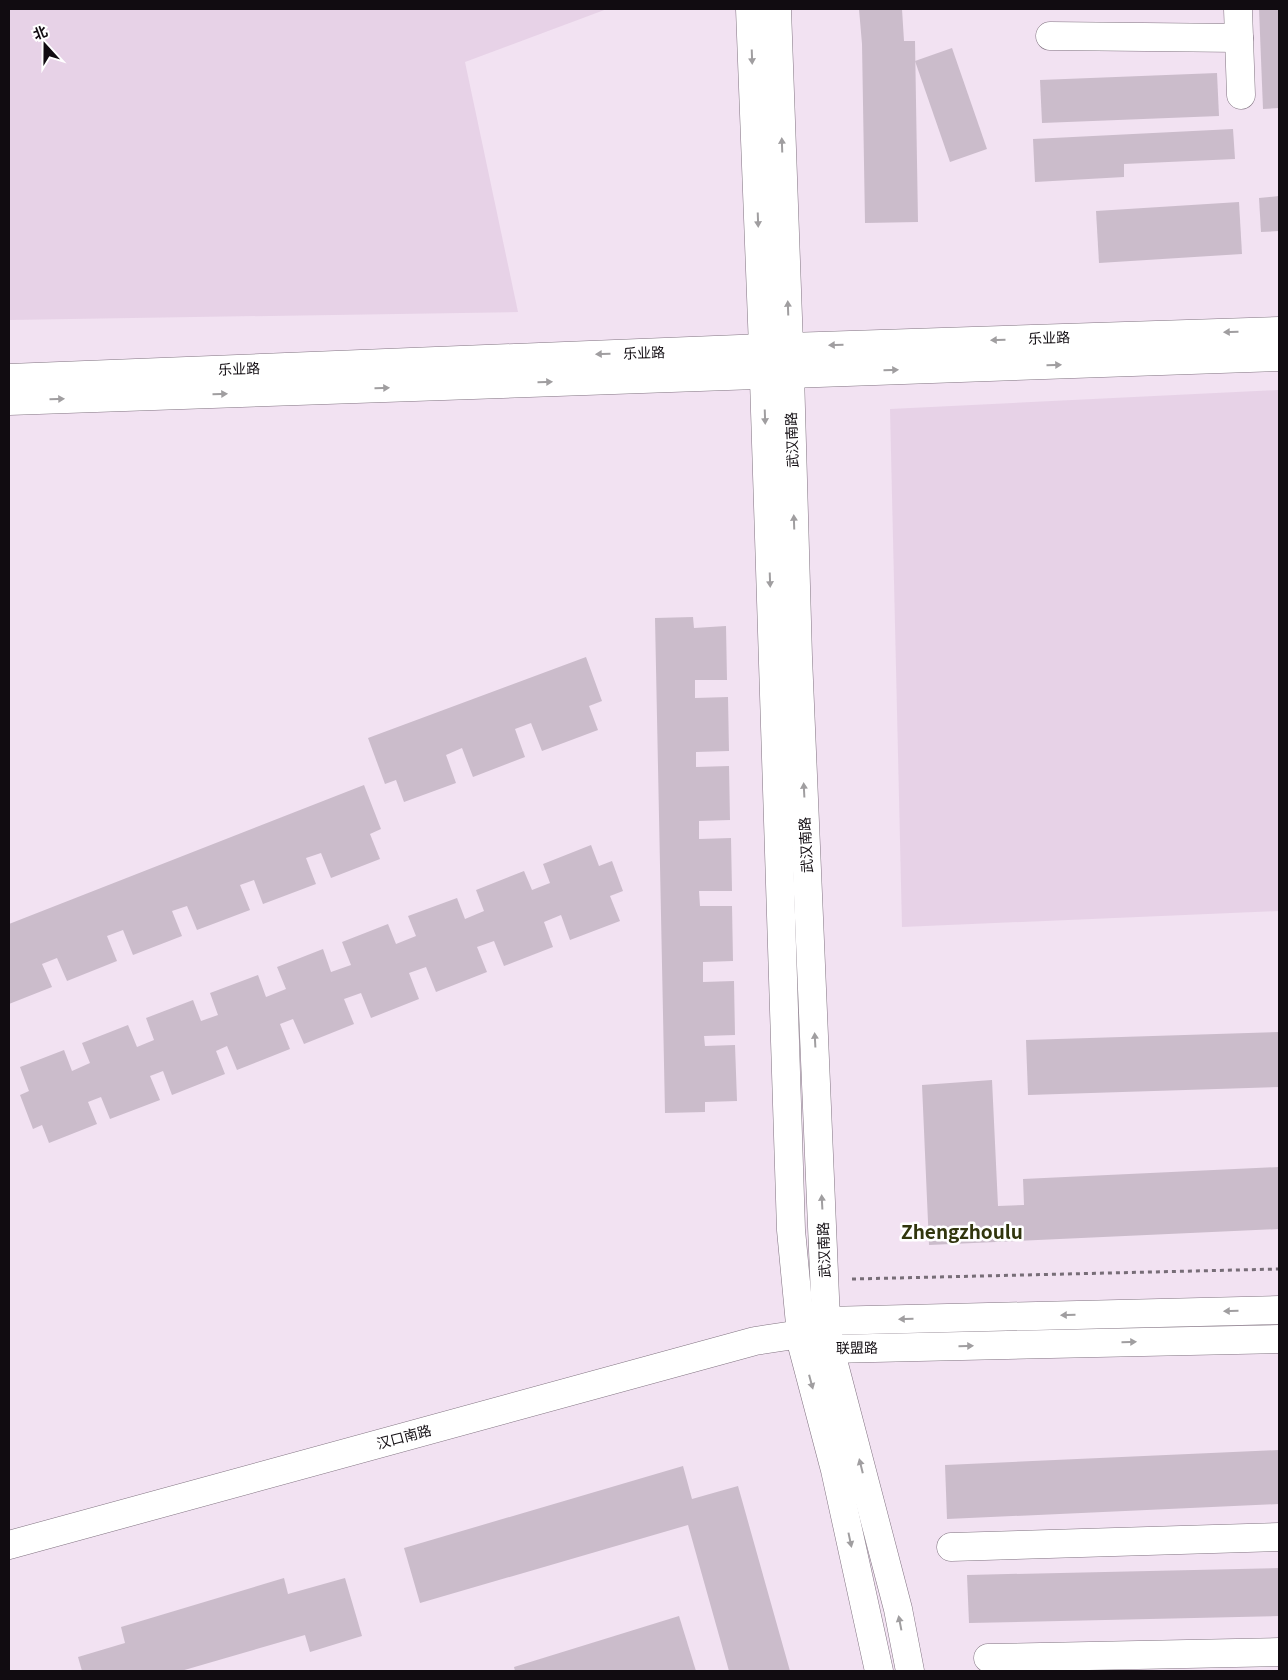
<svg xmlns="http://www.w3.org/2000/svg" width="1288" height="1680" font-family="Georgia,'Noto Sans SC',serif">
<rect width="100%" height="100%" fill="#f2e2f2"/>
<!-- built -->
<g fill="#e7d2e7">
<polygon points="9,9 607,9 465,62 518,312 9,320"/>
<polygon points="1279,390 1279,911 902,927 890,409"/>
</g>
<!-- building -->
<g fill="#cbbccb">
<polygon points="859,9 902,9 904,41 915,41 918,222 865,223 862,44"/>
<polygon points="1259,9 1279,9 1279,108 1263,109"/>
<polygon points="952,48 987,149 950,162 915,61"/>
<polygon points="1217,73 1219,116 1042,123 1040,80"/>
<polygon points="1233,129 1235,159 1124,164 1124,177 1035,182 1033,139"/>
<polygon points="1279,196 1279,231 1261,232 1259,198"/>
<polygon points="1239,202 1242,254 1099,263 1096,211"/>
<polygon points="693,617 694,628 726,626 727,680 695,680 695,698 728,697 729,751 696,752 696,767 729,766 730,820 699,821 699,839 731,838 732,891 699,891 700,906 732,906 733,961 703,962 703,982 734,981 735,1035 704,1036 705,1046 735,1045 737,1101 705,1102 705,1112 665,1113 655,618"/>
<polygon points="586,657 602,701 589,706 598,730 542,751 531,723 515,729 525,757 473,777 462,748 446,755 456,783 404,802 396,780 385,784 368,738"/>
<polygon points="364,785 381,829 370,834 380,859 331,878 321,853 306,858 316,884 263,904 254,880 240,885 250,910 197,930 187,906 172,911 182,936 133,955 123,930 107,936 117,961 67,981 57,958 42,964 52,987 9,1004 9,924"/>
<polygon points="591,845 599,866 612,861 623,891 610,896 620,921 570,940 561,915 544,922 553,947 504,966 494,941 477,947 487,972 436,992 426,967 409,973 419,999 371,1018 361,993 344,999 354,1024 304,1044 293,1019 280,1024 290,1049 237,1070 227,1046 216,1051 225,1074 172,1095 163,1071 150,1076 160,1100 110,1119 101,1097 88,1102 97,1124 49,1143 42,1125 33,1129 20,1095 29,1091 20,1067 64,1050 72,1071 90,1063 82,1043 128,1025 137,1047 154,1040 146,1018 193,1000 201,1021 218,1015 210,993 258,975 266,997 286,989 277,967 323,949 331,972 351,965 342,942 388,924 396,944 416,936 408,916 457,898 465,919 484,911 476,890 524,871 532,890 550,883 543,864"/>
<polygon points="1279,1032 1279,1087 1028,1095 1026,1040"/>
<polygon points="992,1080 998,1206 1024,1205 1023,1179 1279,1167 1279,1229 929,1245 922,1085"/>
<polygon points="1279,1450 1279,1504 947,1519 945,1465"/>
<polygon points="683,1466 692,1499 738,1486 790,1671 729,1671 688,1525 420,1603 404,1548"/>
<polygon points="1279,1568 1279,1616 969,1623 967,1575"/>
<polygon points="284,1578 288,1594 345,1578 362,1636 310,1652 305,1635 181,1671 82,1671 78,1657 125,1643 121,1627"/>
<polygon points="679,1616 696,1671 515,1671 514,1667"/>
</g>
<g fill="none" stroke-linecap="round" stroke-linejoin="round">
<!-- minor casing -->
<g stroke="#817381" stroke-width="29">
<g id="minor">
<polyline points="1238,9 1241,95"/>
<polyline points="1050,36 1239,38"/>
<polyline points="9,378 789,347 1279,331"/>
<polyline points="9,401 1279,357"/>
<polyline points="9,1545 755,1341 801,1334"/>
<polyline points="951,1547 1279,1537"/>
<polyline points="988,1658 1279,1652"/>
</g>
</g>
<!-- major casing -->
<g stroke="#817381" stroke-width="29">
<g id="major">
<polyline points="750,9 763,348 791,1230 802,1345 835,1470 879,1671"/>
<polyline points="777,9 790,374 798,657 826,1321 830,1349 898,1609 910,1671"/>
<polyline points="811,1329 826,1321 1279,1310"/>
<polyline points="815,1342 830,1349 1279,1339"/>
</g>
</g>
<!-- path -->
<polyline stroke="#776d77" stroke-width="3" stroke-dasharray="4 4" stroke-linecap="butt" points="852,1279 1279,1269"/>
<!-- minor -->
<use href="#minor" stroke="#fff" stroke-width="28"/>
<!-- major -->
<use href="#major" stroke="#fff" stroke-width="28"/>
</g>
<!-- one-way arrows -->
<defs><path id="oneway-solid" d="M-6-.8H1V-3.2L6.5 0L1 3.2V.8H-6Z" transform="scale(1.25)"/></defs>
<g fill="#a09ea0">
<use href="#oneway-solid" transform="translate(752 57) rotate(88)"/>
<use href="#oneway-solid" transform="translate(782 145) rotate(-92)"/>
<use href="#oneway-solid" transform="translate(758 220) rotate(88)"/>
<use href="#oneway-solid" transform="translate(788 308) rotate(-92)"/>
<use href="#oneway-solid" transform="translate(1231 332) rotate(178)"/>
<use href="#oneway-solid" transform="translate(998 340) rotate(178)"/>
<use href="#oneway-solid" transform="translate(836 345) rotate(178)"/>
<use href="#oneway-solid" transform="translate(603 354) rotate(178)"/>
<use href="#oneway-solid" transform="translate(1054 365) rotate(-2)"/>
<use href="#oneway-solid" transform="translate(891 370) rotate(-2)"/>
<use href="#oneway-solid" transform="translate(545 382) rotate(-2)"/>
<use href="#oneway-solid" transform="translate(382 388) rotate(-2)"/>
<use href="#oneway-solid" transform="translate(220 394) rotate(-2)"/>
<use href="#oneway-solid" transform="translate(57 399) rotate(-2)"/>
<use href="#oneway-solid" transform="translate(765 417) rotate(88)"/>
<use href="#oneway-solid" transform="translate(794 522) rotate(-92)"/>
<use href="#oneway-solid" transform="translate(770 580) rotate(88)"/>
<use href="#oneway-solid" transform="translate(804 790) rotate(-93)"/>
<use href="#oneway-solid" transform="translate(815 1040) rotate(-93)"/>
<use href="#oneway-solid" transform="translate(822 1202) rotate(-93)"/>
<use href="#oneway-solid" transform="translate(1231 1311) rotate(179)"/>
<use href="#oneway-solid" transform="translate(1068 1315) rotate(179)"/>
<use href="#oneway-solid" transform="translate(906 1319) rotate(179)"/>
<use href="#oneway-solid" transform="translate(1129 1342) rotate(-1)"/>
<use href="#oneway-solid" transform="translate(966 1346) rotate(-1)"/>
<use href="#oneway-solid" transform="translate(811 1382) rotate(75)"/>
<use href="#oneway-solid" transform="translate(861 1466) rotate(-104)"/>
<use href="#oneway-solid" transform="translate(850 1540) rotate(78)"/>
<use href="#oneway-solid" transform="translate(900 1623) rotate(-101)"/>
</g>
<g text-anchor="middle" stroke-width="5" stroke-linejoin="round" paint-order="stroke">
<!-- street labels -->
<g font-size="14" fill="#110c11" stroke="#fff">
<text transform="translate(1049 338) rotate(-2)" y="5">乐业路</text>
<text transform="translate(644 353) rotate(-2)" y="5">乐业路</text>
<text transform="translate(239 369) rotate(-2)" y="5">乐业路</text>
<text transform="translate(792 440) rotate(-92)" y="5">武汉南路</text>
<text transform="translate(806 845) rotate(-93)" y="5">武汉南路</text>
<text transform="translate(824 1250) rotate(-92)" y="5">武汉南路</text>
<text transform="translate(857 1348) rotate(-1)" y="5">联盟路</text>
<text transform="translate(404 1437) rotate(-15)" y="5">汉口南路</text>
</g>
<!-- district labels -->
<g font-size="19" font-weight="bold" fill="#31350d" stroke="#fff">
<text x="962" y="1239">Zhengzhoulu</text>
</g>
</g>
<!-- border -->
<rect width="1288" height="1680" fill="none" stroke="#110c11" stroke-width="20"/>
<!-- north arrow -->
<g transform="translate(45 45) rotate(339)" stroke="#ffffff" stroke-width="4" paint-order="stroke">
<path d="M0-4L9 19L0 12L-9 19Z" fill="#110c11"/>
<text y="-8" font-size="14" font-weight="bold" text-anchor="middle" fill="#110c11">北</text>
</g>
</svg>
